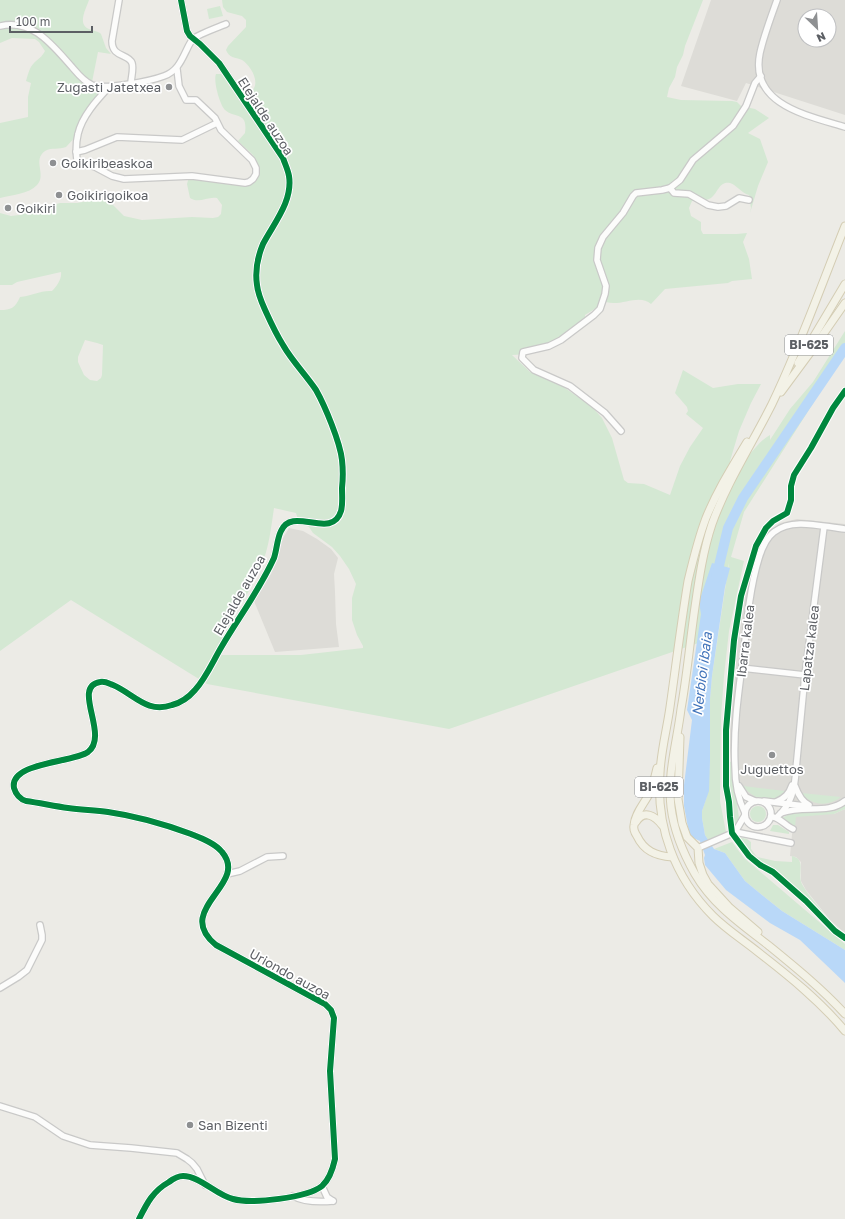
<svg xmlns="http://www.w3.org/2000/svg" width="845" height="1219" font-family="'Golos Text',sans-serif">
<rect width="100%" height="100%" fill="#ecebe6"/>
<!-- industrial -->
<g fill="#dddcd7" fill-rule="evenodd">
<path d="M 711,0 L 845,0 L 845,115 L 746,83 L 737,101 L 681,86 ZM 805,16 L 829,16 L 829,40 L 805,40 Z"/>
<polygon points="797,519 845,524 845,805 836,811 828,812 811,804 763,800 735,791 730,751 728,706 747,577 753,559 763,538 780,523"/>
<polygon points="289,528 303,531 317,539 331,549 338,558 334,574 335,592 336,624 339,647 275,652 254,601 271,574 280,549 283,538"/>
<polygon points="845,809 845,933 830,920 806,890 801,881 801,862 796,857 790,856 794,814 834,814"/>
</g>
<!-- green -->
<g fill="#d4e8d3" fill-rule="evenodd">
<path d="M 0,0 L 89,0 C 86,9 77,24 89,29 C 94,31 98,31 101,34 L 106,48 L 111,54 L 98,52 L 91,87 L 104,93 L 100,97 L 78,134 L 66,147 C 59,150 52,147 45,151 C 32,160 47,175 37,185 C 29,194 11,195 0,198 L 0,123 L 28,117 L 28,97 L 31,83 L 26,81 C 28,75 29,68 34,63 C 38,59 42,57 45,51 L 39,42 L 35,39 L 12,38 L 0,43 Z"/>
<path d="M 222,0 L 703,0 L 685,46 L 683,55 L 677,67 L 675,77 L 669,88 L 667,97 L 681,100 L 732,101 L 737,102 L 741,106 L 755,109 L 769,118 L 748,133 L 760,139 L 768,162 L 758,186 L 750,213 L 751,208 L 749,195 C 741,193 737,185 730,183 C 719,181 718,193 711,198 C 706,201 698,201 692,201 L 689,208 L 691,216 L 701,222 L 701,230 L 703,234 L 737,234 L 747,233 L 743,242 L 749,259 L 752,279 L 732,281 L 728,283 L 665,289 L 651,304 C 639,293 621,307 606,302 L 585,315 L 585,319 L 568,332 L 551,342 L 545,348 L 529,354 L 512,355 L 530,372 L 554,381 L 565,388 L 592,407 L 602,418 L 612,438 L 624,480 L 628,483 L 644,484 L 670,495 L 680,466 L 690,447 L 703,428 L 686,414 L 688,411 L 687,407 L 675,393 L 683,370 L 713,388 L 738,384 L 761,384 L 751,403 L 739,431 L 730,461 L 733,468 C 749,461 755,443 770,435 L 770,440 L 790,409 L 813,382 L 845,331 L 845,353 L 744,512 L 731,557 L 744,561 L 729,631 L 724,676 L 721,717 L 720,801 L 726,832 L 708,840 L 705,835 L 702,818 L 702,811 L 707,796 L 710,761 L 710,699 L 712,676 L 729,563 L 707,640 L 449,729 L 207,684 L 71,600 L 0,651 L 0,310 C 11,310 15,308 20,297 C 31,296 41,290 52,291 C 57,286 62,279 61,272 L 17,282 L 12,285 L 0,285 L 0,213 L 11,216 L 19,215 L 60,203 L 77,203 L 99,199 L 108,200 L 124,216 L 142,220 L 192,217 L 213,218 L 218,217 L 221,214 L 222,205 L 217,198 C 208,196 199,204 190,198 L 187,184 L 189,177 L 251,184 L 258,167 L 253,155 L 238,141 L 245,133 C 248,111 235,119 225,110 C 220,105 213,81 216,74 L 221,74 L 247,94 C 250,92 253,91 254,88 C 259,79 249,64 242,60 C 235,57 229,58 226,50 L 228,46 L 246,27 L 246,20 L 242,16 L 227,12 L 223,7 ZM 85,340 L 97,343 L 103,345 L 102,375 L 101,378 L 97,381 L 90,380 L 84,375 L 78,362 L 78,357 ZM 274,508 L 296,513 L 299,523 L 309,527 L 313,533 L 332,547 L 340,556 L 349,569 L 356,584 L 352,598 L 352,620 L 357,635 L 363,646 L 363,648 L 301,655 L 217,655 C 226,623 248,598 261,567 C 269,548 271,528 274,508 Z"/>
<polygon points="220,6 223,16 209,19 207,9"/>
<polygon points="726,760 731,762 739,818 733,828 730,817 729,802 726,786"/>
<path d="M 743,786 L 785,791 C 773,805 753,800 743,786 Z"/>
<path d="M 801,793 L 841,797 C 828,807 812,806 801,793 Z"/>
<polygon points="845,805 845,809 834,814 796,817 795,827 782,818 791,813 836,811"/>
<circle cx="758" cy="814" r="8"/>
<polygon points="773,825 778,825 789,832 789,834 770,831"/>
<path d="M 739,837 L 747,839 L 751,842 L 751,849 L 757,857 L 775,861 L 792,862 L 792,856 C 806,859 798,872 801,882 C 806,894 834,926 845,934 L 845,937 L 790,887 L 765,868 L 755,858 Z"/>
<polygon points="732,842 744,858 845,944 845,950 782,911 762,895 745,881 725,853 714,849"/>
</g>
<!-- water -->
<polygon fill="#b9d8f8" points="712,563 730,568 725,587 712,676 710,699 710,761 709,791 702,811 702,818 705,835 714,849 725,853 745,881 762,895 782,911 845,950 845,983 800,940 770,923 726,890 705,865 704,858 705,855 700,841 691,837 689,833 684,806 684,785 692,720 687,710 701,614 699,602"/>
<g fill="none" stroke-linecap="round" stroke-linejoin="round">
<!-- river -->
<polyline stroke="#b9d8f8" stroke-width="10" points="716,578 728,528 743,498 845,348"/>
<!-- minor casing -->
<g stroke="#c9c9c8" stroke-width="8">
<g id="minor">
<path d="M 119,0 L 112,41 C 112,58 128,53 132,63 C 134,69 131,78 131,83"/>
<path d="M 777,0 C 771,17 764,35 760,53 C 749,105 809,116 845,127"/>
<path d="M 0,26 C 33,18 53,46 72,67 C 78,74 83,81 92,85 C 105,90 151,81 164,76 C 178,71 182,59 188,47 C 189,45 191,41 193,39 C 197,35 219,27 226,24"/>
<path d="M 109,87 C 97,100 82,116 78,134 C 76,142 76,152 77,160 L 80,163 L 95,167 L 112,176 L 124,179 L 192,176 L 245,183 L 249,182 L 253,179 L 256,174 L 256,168 L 252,160 L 221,130 L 215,118 L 196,100 L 186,100 L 179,86 L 177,69"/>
<polyline points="76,152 85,150 117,137 182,140 217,123"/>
<polyline points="670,188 674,193 689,194 708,205 718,207 726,206 739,198 749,200"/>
<polyline points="621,431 605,413 570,386 534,370 522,358 523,352 549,346 561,340 594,315 600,309 605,294 606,286 597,260 598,248 603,237 623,213 633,196 636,193 662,190 670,188 680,180 693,160 733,126 746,106 755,83 761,76"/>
<polyline points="742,668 805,675"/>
<polyline points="739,786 746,797 755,801"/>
<path d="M 795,786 C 798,794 802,802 809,805"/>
<circle cx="758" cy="814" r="13"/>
<polyline points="764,801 805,806"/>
<path d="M 776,802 C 785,798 789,794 792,785"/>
<path d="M 745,813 C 738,799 735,782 735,766 C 733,727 739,689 744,651 C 747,620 750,587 759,558 C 762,548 766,538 774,532 C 793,517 823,527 845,529"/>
<path d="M 781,813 C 804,804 827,815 845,801"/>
<path d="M 773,817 C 780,818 786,826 793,829"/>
<path d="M 777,817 C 792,804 795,788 796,769 L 805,675 L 824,527"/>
<polyline points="735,832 745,815"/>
<polyline points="698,848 735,832 791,843"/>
<polyline points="227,874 240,871 267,857 283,856"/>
<polyline points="0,988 18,977 27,970 42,940 42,935 40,925"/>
<polyline points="0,1106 35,1117 63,1136 90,1145 131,1148 177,1153 187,1159 192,1163 197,1169 205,1185"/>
<polyline points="322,1186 327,1197 333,1201"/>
<path d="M 293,1196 C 304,1202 321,1202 333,1201"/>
<path d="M 139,1219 C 147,1203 153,1191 169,1182 C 173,1179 178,1176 183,1176 C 200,1176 216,1195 233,1199 C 252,1204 307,1198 322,1186 C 330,1179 333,1168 335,1159 L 330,1071 L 334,1018 L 331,1010 L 325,1004 L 216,945 C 172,909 250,885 222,852 C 215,843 201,838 191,834 C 164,824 136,816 108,812 C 95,810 82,810 68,808 C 54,806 40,803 26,801 C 20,799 16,795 14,788 C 9,762 73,763 88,752 C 110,735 71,687 100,682 C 105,681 108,683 113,685 C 134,694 147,714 172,705 C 180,703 189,697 195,690 C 206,678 213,661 222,646 C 239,617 260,589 274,558 C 277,549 277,539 281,531 C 292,505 332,541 341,511 C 343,504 342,496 342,488 C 343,479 343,469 342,460 C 340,442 325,406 316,390 C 306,375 292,361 283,345 C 276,334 271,323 266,312 C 262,303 258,295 257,285 C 255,272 258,256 263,244 C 274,223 293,201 289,176 C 288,170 285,164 283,158 L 219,63 L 200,44 L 190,36 L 187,31 L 181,0"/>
</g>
</g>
<!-- major casing -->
<g stroke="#d4cdb4" stroke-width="9">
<g id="major">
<path d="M 845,226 C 821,286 800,346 772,404 C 752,444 727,482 712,524 C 703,551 699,579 695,607 C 690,641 687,676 681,709 C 677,742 667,774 671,807 C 674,832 683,853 695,874 C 713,905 741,924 768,945 C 795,967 821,988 845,1014"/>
<polyline points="798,363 845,284"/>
<polyline points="781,392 815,346 845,303"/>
<path d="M 747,442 C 732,467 717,491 706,518 C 698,539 693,560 688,581 C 681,623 676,665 670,707 C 667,729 661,750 660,773 C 656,826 674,877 713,916 C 726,929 743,940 758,952 C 789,976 820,1001 845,1031"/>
<polyline points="680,737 678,799 682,823 687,837 698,848 699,863 703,875 708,884 730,908 758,932"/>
<path d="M 657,768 C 655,777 653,786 649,794 C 644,804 635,813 634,825 C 633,829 635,833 637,836 C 644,851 656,856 672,857"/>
<path d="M 636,822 C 644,809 655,816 662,825"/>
</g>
</g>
<!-- minor -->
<use href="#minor" stroke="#fcfcfb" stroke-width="5.5"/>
<!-- major -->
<use href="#major" stroke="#f3f2e7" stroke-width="7"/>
<!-- cycleway casing -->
<g stroke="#fff" stroke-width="8">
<g id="cycleway">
<polyline points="845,391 833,408 811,448 794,475 791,486 791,500 787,513 773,521 766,528 756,546 741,596 734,640 726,730 726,786 729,802 730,817 732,833 749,856 760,865 773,872 806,901 835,931 845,938"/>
<path d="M 139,1219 C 147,1203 153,1191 169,1182 C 173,1179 178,1176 183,1176 C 200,1176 216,1195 233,1199 C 252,1204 307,1198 322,1186 C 330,1179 333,1168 335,1159 L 330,1071 L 334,1018 L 331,1010 L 325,1004 L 216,945 C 172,909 250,885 222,852 C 215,843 201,838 191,834 C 164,824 136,816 108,812 C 95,810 82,810 68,808 C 54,806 40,803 26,801 C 20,799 16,795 14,788 C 9,762 73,763 88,752 C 110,735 71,687 100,682 C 105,681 108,683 113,685 C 134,694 147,714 172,705 C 180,703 189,697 195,690 C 206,678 213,661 222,646 C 239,617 260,589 274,558 C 277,549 277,539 281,531 C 292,505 332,541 341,511 C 343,504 342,496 342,488 C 343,479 343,469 342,460 C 340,442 325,406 316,390 C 306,375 292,361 283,345 C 276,334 271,323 266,312 C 262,303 258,295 257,285 C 255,272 258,256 263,244 C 274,223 293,201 289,176 C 288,170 285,164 283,158 L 219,63 L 200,44 L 190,36 L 187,31 L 181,0"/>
</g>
</g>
<!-- cycleway -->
<use href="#cycleway" stroke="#00873e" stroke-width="6"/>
</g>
<!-- markers -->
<g fill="#8e9092" stroke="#fff" stroke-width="1.5">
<circle cx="169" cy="87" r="4"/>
<circle cx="53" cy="163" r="4"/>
<circle cx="59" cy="195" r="4"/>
<circle cx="8" cy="208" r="4"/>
<circle cx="772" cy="755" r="4"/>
<circle cx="190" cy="1125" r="4"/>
</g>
<g text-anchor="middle" stroke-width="3.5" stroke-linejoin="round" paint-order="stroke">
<!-- shield labels -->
<g fill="#fff" stroke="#8d8f92" stroke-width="1">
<rect x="785" y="335" width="48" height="20" rx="3"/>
<rect x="635" y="777" width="48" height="20" rx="3"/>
</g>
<g font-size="12" font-weight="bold" fill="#5c5f64">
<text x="809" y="349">BI-625</text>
<text x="659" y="791">BI-625</text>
</g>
<!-- poi labels -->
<g font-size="13" fill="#5c5f64" stroke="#fff" text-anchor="start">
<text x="161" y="92" text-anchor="end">Zugasti Jatetxea</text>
<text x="61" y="168">Goikiribeaskoa</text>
<text x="67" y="200">Goikirigoikoa</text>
<text x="16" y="213">Goikiri</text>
<text x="772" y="774" text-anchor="middle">Juguettos</text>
<text x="198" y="1130">San Bizenti</text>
</g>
<!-- street labels -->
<g font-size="13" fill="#5c5f64" stroke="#fff">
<text transform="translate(266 116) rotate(57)" y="5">Elejalde auzoa</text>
<text transform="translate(239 595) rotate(-60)" y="5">Elejalde auzoa</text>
<text transform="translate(745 641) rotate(-83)" y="5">Ibarra kalea</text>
<text transform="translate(809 648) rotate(-83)" y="5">Lapatza kalea</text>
<text transform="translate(290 974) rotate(29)" y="5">Uriondo auzoa</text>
</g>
<!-- water labels -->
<g font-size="14" font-style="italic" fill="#4274ba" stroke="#fff">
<text transform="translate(702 674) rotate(-83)" y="5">Nerbioi ibaia</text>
</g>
</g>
<!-- north arrow -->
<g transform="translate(817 28) rotate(155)"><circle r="19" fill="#ffffff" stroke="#bebfc1"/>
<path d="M0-3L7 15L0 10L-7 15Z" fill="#8e9092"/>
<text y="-6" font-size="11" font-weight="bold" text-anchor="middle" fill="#5c5f64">N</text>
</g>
<!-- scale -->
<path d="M10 26v6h82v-6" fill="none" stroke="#5c5f64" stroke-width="2"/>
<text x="16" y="26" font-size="12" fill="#5c5f64" stroke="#ffffff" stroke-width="3" paint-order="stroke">100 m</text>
</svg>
